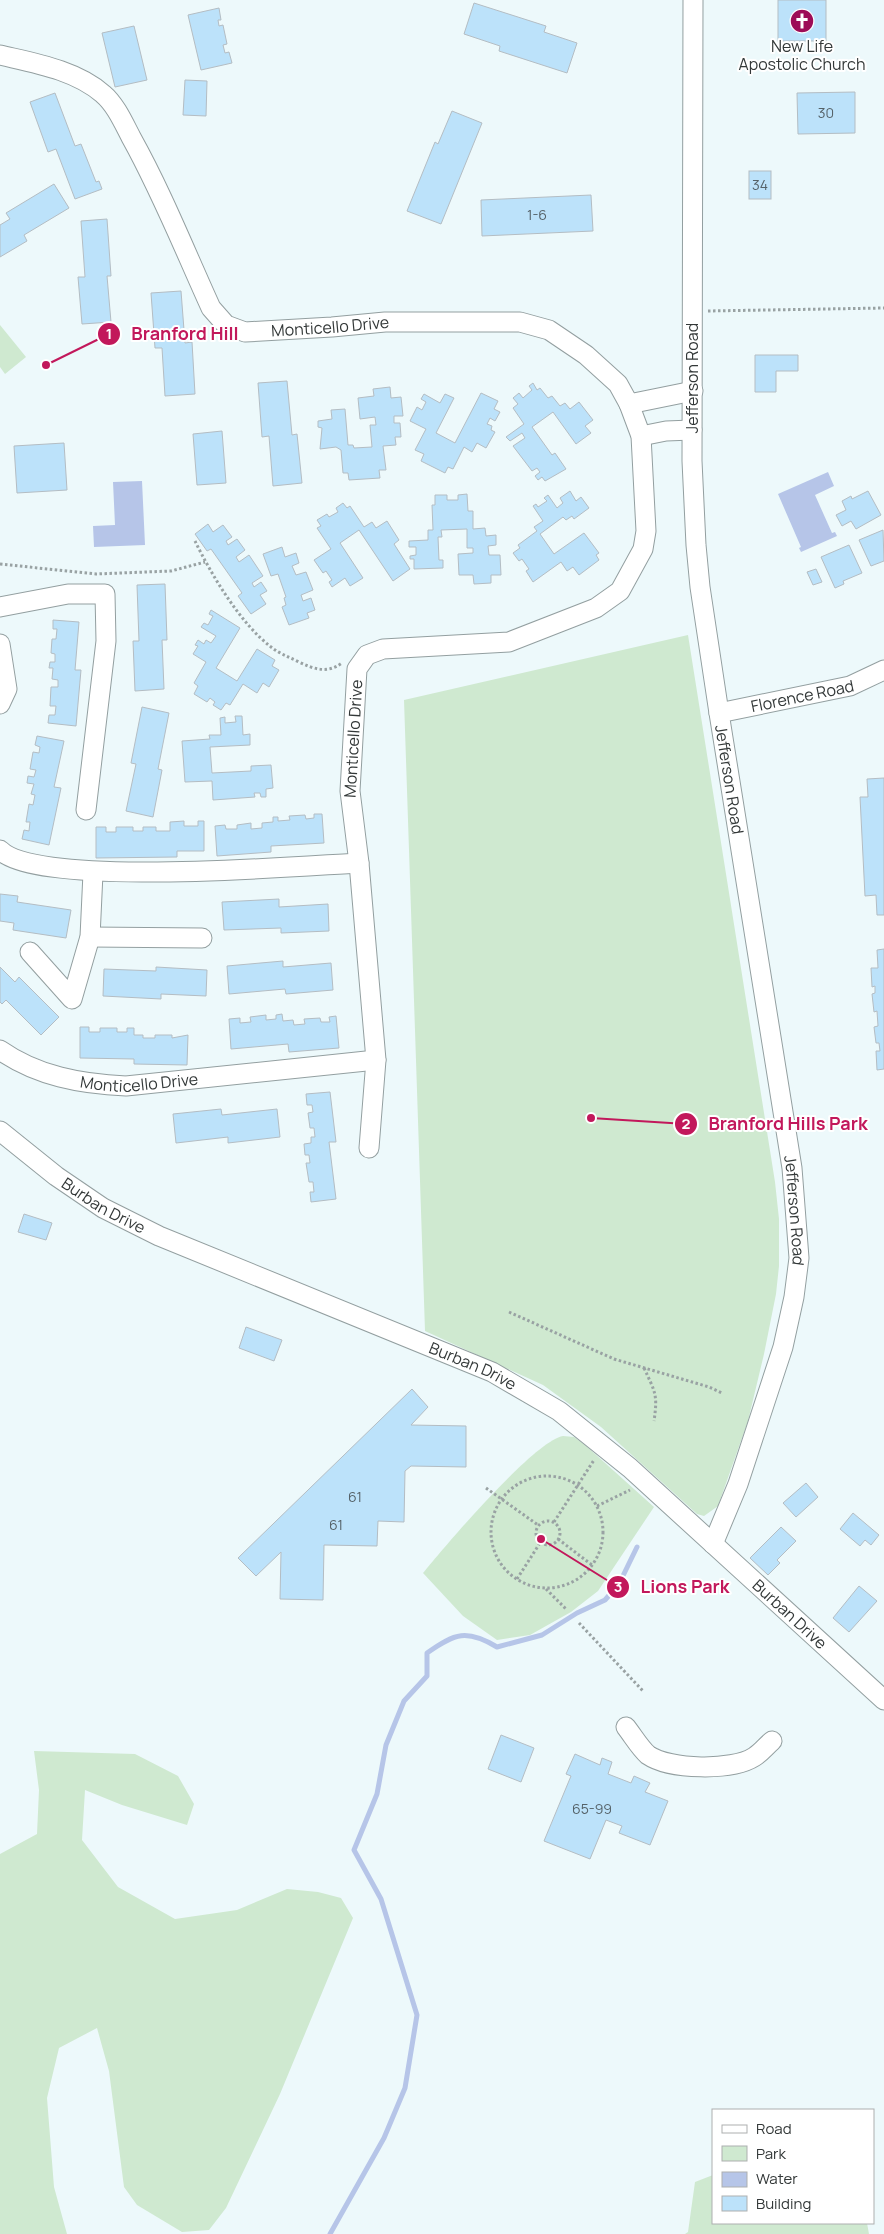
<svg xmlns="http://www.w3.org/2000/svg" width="884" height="2234" font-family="Manrope,sans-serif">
<rect width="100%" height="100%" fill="#edf9fb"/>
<!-- green -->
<g fill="#cfe9d0">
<polygon points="0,325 26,357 5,374 0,367"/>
<polygon points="688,635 775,1182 779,1219 779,1266 776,1294 764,1354 748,1421 718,1506 704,1516 697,1514 601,1427 543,1385 425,1331 404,700"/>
<path d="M 563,1436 L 574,1437 L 584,1444 L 654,1507 L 598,1591 L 571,1612 L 530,1635 L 497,1640 L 463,1616 L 423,1573 C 445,1546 534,1441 563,1436 Z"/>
<polygon points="34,1751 135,1754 178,1776 194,1804 187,1825 122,1805 85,1790 82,1840 118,1887 175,1919 237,1910 287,1889 318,1892 341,1898 353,1918 280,2094 226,2208 209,2230 182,2232 137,2205 124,2187 109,2071 97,2028 59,2048 47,2098 54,2187 67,2234 0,2234 0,1854 37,1834 39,1790"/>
<polygon points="713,2175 713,2223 867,2223 869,2234 685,2234 688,2232 695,2182"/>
</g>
<!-- water -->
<g fill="#b6c5e8">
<polygon points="828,472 834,486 815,495 832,533 835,532 837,536 801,552 799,548 801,547 778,494"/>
<polygon points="142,481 145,545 94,547 93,526 115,525 113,482"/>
</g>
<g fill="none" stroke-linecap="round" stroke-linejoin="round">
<!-- stream -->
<path stroke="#b6c5e8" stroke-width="5" d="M 330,2234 L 384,2138 L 405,2088 L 417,2015 L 381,1899 L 354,1850 L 377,1794 L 386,1745 L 404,1701 L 427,1676 L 427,1653 C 455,1633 467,1629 497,1647 L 542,1635 L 577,1613 L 605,1600 L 619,1584 L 637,1547"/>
</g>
<!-- building -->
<g fill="#bce2fa" stroke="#b4bdc3">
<rect x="778" y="0" width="48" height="41"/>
<polygon points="474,3 546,26 544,32 577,43 567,73 499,51 500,46 464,34"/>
<polygon points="219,8 221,20 218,20 219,26 223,25 227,44 223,45 225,53 229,52 232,63 201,70 188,15"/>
<polygon points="134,26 147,80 115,87 102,33"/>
<polygon points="185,80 207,81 206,116 183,115"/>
<polygon points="855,92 855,133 798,134 797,93"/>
<polygon points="55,93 75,146 81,144 96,182 99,181 102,189 75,199 56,149 48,152 30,102"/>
<polygon points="452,111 482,123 441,224 407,211 435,142 438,144"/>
<rect x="749" y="171" width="22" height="28"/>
<polygon points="54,184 69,208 24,235 27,241 0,257 0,225 10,219 6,213"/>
<polygon points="591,195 593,231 482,236 481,200"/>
<polygon points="107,219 111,276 107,276 111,322 82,324 78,277 85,277 81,221"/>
<polygon points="181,291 185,343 192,342 195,394 165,396 162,348 155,348 151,293"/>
<polygon points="755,355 798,355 798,371 776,371 776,392 755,392"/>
<polygon points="287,381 292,435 297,434 302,483 273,486 269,436 262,437 258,383"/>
<polygon points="533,383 537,390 540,388 548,398 552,396 560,406 565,403 570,409 579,402 593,420 585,426 591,433 576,444 553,412 532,427 552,455 555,453 566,469 545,481 542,477 538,480 535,476 540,472 537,468 532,471 513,446 525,438 522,433 510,441 506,437 524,424 513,408 518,404 513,398 519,393 523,398 532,390 529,386"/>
<polygon points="390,387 391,398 401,397 403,416 394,416 394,423 400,423 401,437 395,437 396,445 383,446 386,470 379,470 380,478 349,480 348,473 343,473 341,450 336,447 320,449 322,428 318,427 318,421 332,419 331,410 345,409 348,445 353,445 354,448 372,447 370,425 376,425 375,417 360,419 358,398 374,396 373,389"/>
<polygon points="481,393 498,401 494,409 500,412 495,421 490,418 487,424 492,426 491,430 495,432 486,448 477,443 472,452 464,447 453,469 448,467 445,473 421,461 424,454 415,450 426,429 410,421 417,407 422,410 426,402 421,399 424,394 440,403 445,394 454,398 436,433 455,443"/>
<polygon points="222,431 226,483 197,485 193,434"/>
<polygon points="64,443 67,490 17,493 14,446"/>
<polygon points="570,491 576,501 581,497 589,508 574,519 572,516 566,520 563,517 540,534 554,554 584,533 599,553 596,555 599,560 579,575 573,567 567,571 561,562 533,582 526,571 529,569 522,559 519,561 513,553 520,548 518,545 537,531 534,527 543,521 533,506 536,504 538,507 547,501 544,498 548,495 557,508 563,503 560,498"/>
<polygon points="868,491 881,515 856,529 851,521 842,526 836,515 846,510 842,501 851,496 852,499"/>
<polygon points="467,494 468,511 473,511 473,529 485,528 486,536 496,535 496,545 488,546 489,555 500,555 501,575 491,575 491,583 474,584 473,575 459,575 458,554 473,553 473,548 467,548 467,529 441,530 442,537 438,537 439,560 443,560 443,568 414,569 414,559 410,559 410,556 416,555 416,547 409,547 409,541 428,540 428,530 433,530 432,505 435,505 435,495 447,495 447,500 458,500 458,495"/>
<polygon points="343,503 347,508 350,506 364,527 372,522 376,528 387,521 399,540 394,544 410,569 393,581 359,530 340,543 363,578 350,586 345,578 332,587 329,582 332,580 326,571 323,573 314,560 331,549 317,528 321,526 317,520 327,514 329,517 338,512 336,508"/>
<polygon points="208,524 213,532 223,525 232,537 226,541 228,545 237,539 245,550 236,557 239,562 249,555 263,576 252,583 254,587 261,582 267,591 260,595 266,604 251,614 238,596 242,593 211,549 207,551 195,534"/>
<polygon points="883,530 884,561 871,566 859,540"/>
<polygon points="849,545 862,573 843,581 844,584 835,588 821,557"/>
<polygon points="282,547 285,557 296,553 299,563 292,566 296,575 306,572 313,590 301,595 303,601 311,598 315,610 307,613 309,618 289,625 282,607 286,605 284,598 286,597 278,574 271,576 263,554"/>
<polygon points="816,569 822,582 813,585 807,572"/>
<polygon points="165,584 167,640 162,640 164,689 135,691 133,641 139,641 137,585"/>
<polygon points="211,610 240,628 216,668 237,681 257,649 275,660 272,666 279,670 269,687 263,683 257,693 243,684 230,705 226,703 221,710 213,705 215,702 210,698 207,702 194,694 198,686 194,683 206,662 193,654 198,646 195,645 198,640 204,644 206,640 211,643 216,636 201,627 204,623 208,625 213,616 209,614"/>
<polygon points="53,620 79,622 75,670 81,670 76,726 48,723 49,715 55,715 56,706 50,706 51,687 58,687 58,680 52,679 53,668 49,668 50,662 55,662 55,654 51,653 52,639 56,639 57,629 53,629"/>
<polygon points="142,707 169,713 158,769 162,770 153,817 126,811 136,764 131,763"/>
<polygon points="235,716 242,716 243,735 250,734 250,745 210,747 212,773 251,771 251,766 271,765 273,788 266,789 266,797 261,797 260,793 254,793 255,797 213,800 212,781 185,782 182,741 210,739 209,735 221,735 220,718 225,717 225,723 236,722"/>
<polygon points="37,736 64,741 54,787 61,788 49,845 22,839 24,830 29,831 30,822 26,822 29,804 33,805 35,795 31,794 34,784 27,783 28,776 34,777 36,770 30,769 33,752 39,753 40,747 35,745"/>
<polygon points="884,778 884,915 877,915 876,895 865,896 860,797 868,797 867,779"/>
<polygon points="314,814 322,814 324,843 271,846 271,852 217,856 215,826 225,825 226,829 237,829 237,825 251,823 251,829 262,828 262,823 273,822 273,817 278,817 278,821 290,820 289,816 305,815 306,819 314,818"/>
<polygon points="184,821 184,826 198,826 198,821 204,821 204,851 177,851 177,857 96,858 96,827 106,827 106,832 116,832 116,827 133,827 133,831 143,831 143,827 156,827 156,831 170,831 170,822"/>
<polygon points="0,894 18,896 17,902 71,910 66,938 13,930 14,923 0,921"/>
<polygon points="279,899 279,907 328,904 329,931 281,933 281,928 224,930 222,902"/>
<polygon points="884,949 884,1069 877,1070 876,1051 880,1051 879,1043 876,1043 874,1027 878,1026 877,1011 874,1012 872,994 875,993 875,986 872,987 871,968 878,968 877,950"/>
<polygon points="283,961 283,967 331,963 333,990 286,994 285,989 229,994 227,966"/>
<polygon points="0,967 15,982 19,977 59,1017 41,1035 6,1000 2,1004 0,1002"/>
<polygon points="156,967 207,970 206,996 161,994 161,999 103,996 104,969 156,971"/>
<polygon points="282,1014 283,1021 293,1020 294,1025 305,1024 304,1019 320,1018 321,1022 330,1022 329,1017 336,1016 339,1048 289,1052 288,1044 231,1049 229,1019 240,1018 240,1023 251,1022 250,1017 266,1015 266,1020 276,1019 276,1015"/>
<polygon points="80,1027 89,1027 89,1032 100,1032 100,1028 117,1028 117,1032 127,1032 127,1028 134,1028 134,1035 143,1035 143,1038 155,1038 155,1035 172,1035 172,1038 188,1035 187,1065 134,1064 134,1059 80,1058"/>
<polygon points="330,1092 336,1142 329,1142 336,1199 311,1202 310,1192 314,1192 313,1182 309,1182 306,1163 310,1163 309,1155 305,1155 304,1144 311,1143 311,1137 315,1137 314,1128 310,1128 308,1113 313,1112 312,1105 307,1105 306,1094"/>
<polygon points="221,1109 222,1115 277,1109 280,1137 228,1143 228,1137 176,1143 173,1114"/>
<polygon points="24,1214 52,1223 46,1240 18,1232"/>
<polygon points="246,1327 282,1340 274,1361 239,1348"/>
<polygon points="412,1389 428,1407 411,1425 466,1426 466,1467 411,1466 405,1471 404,1522 378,1521 377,1546 324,1545 323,1600 280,1599 281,1552 256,1576 238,1558"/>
<polygon points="806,1483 818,1497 796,1517 783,1503"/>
<polygon points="853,1513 879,1535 871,1545 865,1540 860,1546 840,1529"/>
<polygon points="781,1527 796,1541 777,1560 780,1563 768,1575 750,1558"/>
<polygon points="859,1586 877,1601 849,1632 833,1618"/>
<polygon points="501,1735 534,1748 521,1782 488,1769"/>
<polygon points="575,1754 600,1765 602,1758 612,1762 608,1774 631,1783 634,1776 650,1783 645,1792 668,1801 650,1845 619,1833 622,1826 606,1820 590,1859 544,1841 571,1776 566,1774"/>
</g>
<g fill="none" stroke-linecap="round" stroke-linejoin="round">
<!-- minor casing -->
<g stroke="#939fa0" stroke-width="21">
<g id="minor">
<path id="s1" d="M 693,0 L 692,461 L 696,545 L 700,587 L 719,713 L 792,1168 L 799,1258 L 794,1297 L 783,1347 L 738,1484 L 713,1544"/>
<path id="s2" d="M 0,55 C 34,63 76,70 103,94 C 116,105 124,124 132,139 C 162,193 185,251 211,308 L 226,325 L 245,332 L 332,327 L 385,322 L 520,322 L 549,330 L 586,355 L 618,384 L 629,404 L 693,391"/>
<polyline points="641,436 666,431 692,430"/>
<polyline points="0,607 68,594 105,594 106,641 86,810"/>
<polyline points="0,644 7,689 0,704"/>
<path id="s3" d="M 719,713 L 850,686 L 884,670"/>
<path d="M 0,850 C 37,888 298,866 359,863"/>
<polyline points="90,937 202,938"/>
<polyline points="30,952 72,999 90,937 93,873"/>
<path id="s4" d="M 0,1050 C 37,1076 81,1084 126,1086 L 376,1060"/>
<path id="s5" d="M 0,1131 L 56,1176 L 103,1208 L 159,1236 L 492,1372 L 559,1411 L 630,1468 L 884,1700"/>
<path id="s6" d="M 369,1148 L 376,1060 L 359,863 L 350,791 L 357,669 L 367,655 L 383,649 L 509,642 L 596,608 L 620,591 L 643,549 L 646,531 L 641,436 L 629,404"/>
<path d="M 626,1727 C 633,1736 640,1748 648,1755 C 670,1770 732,1771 754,1757 C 761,1753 766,1746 772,1741"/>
</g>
</g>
<!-- path -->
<g stroke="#99a2a3" stroke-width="3" stroke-dasharray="2.5 2.5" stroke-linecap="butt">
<polyline points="708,311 884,308"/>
<path d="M 195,541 C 212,576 241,624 271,647 C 280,654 289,657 299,662 C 314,669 327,674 342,663"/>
<polyline points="0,564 96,574 171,571 205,562"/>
<polyline points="509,1312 614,1359 709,1387 722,1393"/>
<path d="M 644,1368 C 655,1392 658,1394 654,1421"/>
<circle cx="547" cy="1532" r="56"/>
<polyline points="486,1488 538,1525"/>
<polyline points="597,1506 630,1490"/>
<circle cx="548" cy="1533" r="12"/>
<polyline points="554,1522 594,1460"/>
<polyline points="558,1539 592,1565"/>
<polyline points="517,1579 540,1543"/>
<polyline points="546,1589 566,1609"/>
<polyline points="579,1623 643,1691"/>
</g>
<!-- minor -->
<use href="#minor" stroke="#fff" stroke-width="19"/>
</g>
<!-- icons -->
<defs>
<g id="church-disc" transform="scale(1.25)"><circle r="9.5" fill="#9d0c57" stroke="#fff"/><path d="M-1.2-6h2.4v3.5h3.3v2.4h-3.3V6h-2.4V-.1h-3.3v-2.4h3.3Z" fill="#fff"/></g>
</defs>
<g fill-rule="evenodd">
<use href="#church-disc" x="802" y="21"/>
</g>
<g text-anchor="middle" stroke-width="4" stroke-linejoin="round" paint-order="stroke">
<!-- number labels -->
<g font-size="14" fill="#556268">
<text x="826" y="118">30</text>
<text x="760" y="190">34</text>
<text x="537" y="220">1-6</text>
<text x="355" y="1502">61</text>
<text x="336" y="1530">61</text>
<text x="592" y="1814">65-99</text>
</g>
<!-- poi labels -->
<g font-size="16" fill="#333838" stroke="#fff">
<text x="802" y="52">New Life<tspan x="802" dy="18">Apostolic Church</tspan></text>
</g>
<!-- street labels -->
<g font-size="16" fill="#333838" stroke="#fff">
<text dy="6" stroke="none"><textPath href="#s2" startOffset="480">Monticello Drive</textPath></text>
<text transform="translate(692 378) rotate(-90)" y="6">Jefferson Road</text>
<text dy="6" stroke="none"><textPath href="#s3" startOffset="85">Florence Road</textPath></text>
<text dy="6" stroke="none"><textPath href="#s6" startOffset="411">Monticello Drive</textPath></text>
<text dy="6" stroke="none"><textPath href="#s1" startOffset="782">Jefferson Road</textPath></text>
<text dy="6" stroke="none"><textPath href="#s4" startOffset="146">Monticello Drive</textPath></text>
<text dy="6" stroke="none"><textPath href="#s5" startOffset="128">Burban Drive</textPath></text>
<text dy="6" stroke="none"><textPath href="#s1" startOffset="1218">Jefferson Road</textPath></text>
<text dy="6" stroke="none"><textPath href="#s5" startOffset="531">Burban Drive</textPath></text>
<text dy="6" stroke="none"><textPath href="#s5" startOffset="936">Burban Drive</textPath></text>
</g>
</g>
<!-- callouts -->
<path fill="none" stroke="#c2185b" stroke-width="2" d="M46 365L109 334M591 1118L686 1124M541 1539L618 1587"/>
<g fill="#c2185b" stroke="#fff" stroke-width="2">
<circle cx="46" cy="365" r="5"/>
<circle cx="591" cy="1118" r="5"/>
<circle cx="541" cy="1539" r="5"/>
<circle cx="109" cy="334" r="12"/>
<circle cx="686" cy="1124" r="12"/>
<circle cx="618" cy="1587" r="12"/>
</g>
<g font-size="15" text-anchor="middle" font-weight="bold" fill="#fff">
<text x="109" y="339">1</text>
<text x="686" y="1129">2</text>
<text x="618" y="1592">3</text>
</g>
<g font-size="18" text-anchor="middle" font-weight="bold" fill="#c2185b" stroke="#fff" stroke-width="4" stroke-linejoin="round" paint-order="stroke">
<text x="185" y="340">Branford Hill</text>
<text x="788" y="1130">Branford Hills Park</text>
<text x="685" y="1593">Lions Park</text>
</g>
<!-- legend -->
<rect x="712" y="2109" width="162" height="115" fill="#ffffff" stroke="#adafaf"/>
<rect x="722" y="2125" width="25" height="8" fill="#ffffff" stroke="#adafaf"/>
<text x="756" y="2134" font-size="15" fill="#333838">Road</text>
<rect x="722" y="2146" width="25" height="15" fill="#cfe9d0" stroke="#adafaf"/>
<text x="756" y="2159" font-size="15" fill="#333838">Park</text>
<rect x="722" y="2172" width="25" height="15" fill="#b6c5e8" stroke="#adafaf"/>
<text x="756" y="2184" font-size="15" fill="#333838">Water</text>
<rect x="722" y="2196" width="25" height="15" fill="#bce2fa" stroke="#adafaf"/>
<text x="756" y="2209" font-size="15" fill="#333838">Building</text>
</svg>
